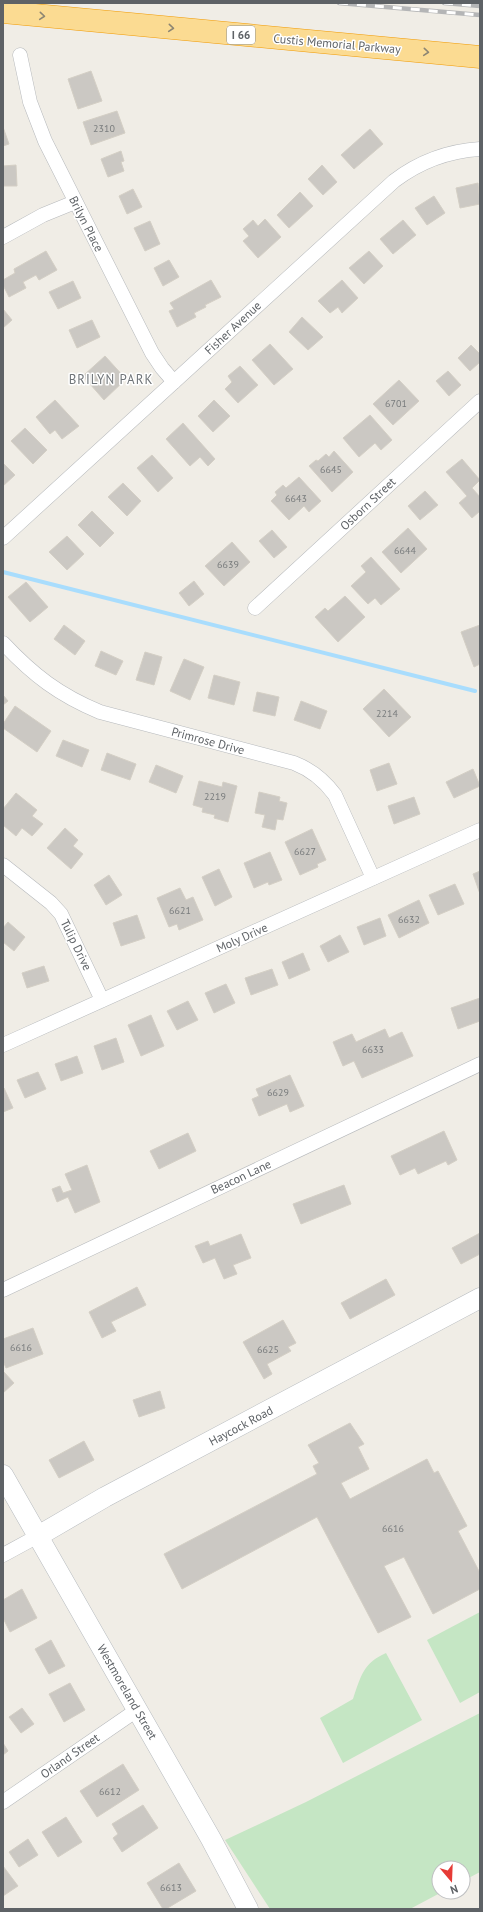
<svg xmlns="http://www.w3.org/2000/svg" width="483" height="1912" font-family="'PT Sans',sans-serif">
<rect width="100%" height="100%" fill="#f0ede6"/>
<!-- green -->
<g fill="#c5e6c4">
<polygon points="480,1612 480,1692 460,1703 427,1640"/>
<path d="M 386,1653 L 422,1720 L 343,1763 L 320,1718 L 353,1699 C 361,1676 363,1663 386,1653 Z"/>
<polygon points="480,1713 480,1872 463,1881 463,1868 439,1868 439,1892 442,1892 410,1909 270,1909 225,1840 306,1802"/>
</g>
<g fill="none" stroke-linecap="round" stroke-linejoin="round">
<!-- stream -->
<polyline stroke="#a9ddfd" stroke-width="4" points="3,572 475,691"/>
</g>
<!-- building -->
<g fill="#cbc8c3" stroke="#d4cfc5">
<polygon points="91,71 102,101 78,109 68,79"/>
<polygon points="117,111 125,133 91,145 83,122"/>
<polygon points="3,127 9,144 3,146"/>
<polygon points="370,129 383,144 354,169 341,155"/>
<polygon points="121,151 124,161 121,162 124,171 108,177 101,159"/>
<polygon points="16,165 17,186 3,186 3,166"/>
<polygon points="322,165 337,182 323,195 308,179"/>
<polygon points="478,183 480,204 460,208 456,188"/>
<polygon points="133,189 142,207 127,214 119,196"/>
<polygon points="300,192 313,206 289,228 277,215"/>
<polygon points="434,196 445,213 427,225 415,208"/>
<polygon points="265,219 281,237 258,258 243,241 249,236 243,229 253,220 258,226"/>
<polygon points="403,220 416,235 393,254 380,239"/>
<polygon points="150,221 160,244 145,251 134,228"/>
<polygon points="46,251 57,270 39,280 36,275 23,282 26,288 9,297 3,285 3,280 15,273 14,269"/>
<polygon points="369,251 383,266 364,284 349,268"/>
<polygon points="169,260 179,277 163,286 154,268"/>
<polygon points="211,280 221,297 205,305 206,307 194,313 196,317 177,327 169,311 174,309 170,303"/>
<polygon points="342,280 358,298 342,313 338,307 330,313 318,301"/>
<polygon points="73,281 81,298 58,309 49,292"/>
<polygon points="3,309 12,320 3,328"/>
<polygon points="302,317 323,337 308,350 289,332"/>
<polygon points="92,320 100,337 77,348 69,330"/>
<polygon points="270,344 293,369 274,385 252,360"/>
<polygon points="471,345 480,354 480,362 470,371 458,358"/>
<polygon points="105,356 126,379 104,400 83,376"/>
<polygon points="240,366 258,385 238,403 225,389 232,382 228,376"/>
<polygon points="448,371 461,385 449,396 436,381"/>
<polygon points="399,380 419,401 393,425 373,404"/>
<polygon points="55,400 79,426 62,439 55,430 50,434 36,417"/>
<polygon points="214,400 230,416 213,432 198,416"/>
<polygon points="370,415 392,440 381,450 375,443 359,457 343,438"/>
<polygon points="183,423 215,459 208,466 200,457 190,466 166,439"/>
<polygon points="25,428 47,450 33,464 11,441"/>
<polygon points="334,451 353,472 332,492 309,466 316,460 318,461 326,454 329,457"/>
<polygon points="152,455 173,478 158,492 137,468"/>
<polygon points="462,459 480,480 472,488 480,497 480,511 472,518 459,503 467,496 446,472"/>
<polygon points="3,463 15,475 3,486"/>
<polygon points="299,477 321,501 309,512 304,506 289,520 271,501 277,495 275,492 283,485 286,488"/>
<polygon points="123,483 141,501 127,516 108,497"/>
<polygon points="425,491 438,505 420,520 408,506"/>
<polygon points="92,511 114,533 100,547 78,525"/>
<polygon points="408,528 427,549 401,573 382,552"/>
<polygon points="272,530 287,547 274,558 259,541"/>
<polygon points="67,536 84,554 67,570 49,552"/>
<polygon points="232,542 250,562 224,586 205,566"/>
<polygon points="371,557 400,589 381,605 375,598 368,604 351,586 366,572 361,566"/>
<polygon points="194,581 204,594 189,606 179,593"/>
<polygon points="26,582 48,607 30,622 8,597"/>
<polygon points="345,596 365,617 338,642 315,617 325,608 328,611"/>
<polygon points="64,625 85,641 75,655 54,639"/>
<polygon points="480,625 480,664 474,667 461,632"/>
<polygon points="101,651 123,661 116,675 95,666"/>
<polygon points="145,652 162,657 154,685 136,680"/>
<polygon points="184,659 204,667 190,700 170,691"/>
<polygon points="214,675 240,682 234,705 208,698"/>
<polygon points="384,689 411,717 389,737 363,709"/>
<polygon points="257,692 279,697 275,716 253,711"/>
<polygon points="3,695 8,701 3,705"/>
<polygon points="301,701 327,711 320,729 294,720"/>
<polygon points="15,706 51,731 37,752 3,728 3,724"/>
<polygon points="63,740 89,750 82,767 56,756"/>
<polygon points="107,753 136,764 130,780 101,770"/>
<polygon points="389,763 397,784 377,791 370,770"/>
<polygon points="156,765 183,776 176,793 149,782"/>
<polygon points="473,769 480,786 454,798 446,782"/>
<polygon points="199,781 222,787 223,782 237,786 228,822 214,818 215,815 202,812 203,808 193,805"/>
<polygon points="259,792 280,797 279,801 287,803 283,820 277,819 275,830 262,827 265,815 255,813"/>
<polygon points="16,793 37,810 32,816 43,824 32,836 22,828 16,836 3,825 3,809"/>
<polygon points="414,797 420,814 394,824 388,806"/>
<polygon points="65,828 78,840 73,846 83,854 71,869 47,848"/>
<polygon points="312,829 326,860 317,864 318,867 300,875 285,842"/>
<polygon points="270,852 282,880 269,885 268,882 254,888 244,863"/>
<polygon points="219,869 232,897 215,906 202,877"/>
<polygon points="480,871 480,894 473,874"/>
<polygon points="109,875 122,895 106,905 94,885"/>
<polygon points="455,884 464,904 438,915 429,895"/>
<polygon points="180,888 186,900 193,897 203,920 179,930 177,924 169,927 157,898"/>
<polygon points="419,900 429,923 399,938 388,915"/>
<polygon points="137,915 145,938 121,946 113,923"/>
<polygon points="380,918 386,936 364,945 357,927"/>
<polygon points="8,922 25,937 14,951 3,942 3,928"/>
<polygon points="340,935 349,952 328,962 320,946"/>
<polygon points="303,953 310,970 289,979 282,962"/>
<polygon points="44,966 49,981 27,988 22,973"/>
<polygon points="272,969 278,985 251,995 245,978"/>
<polygon points="226,984 235,1003 214,1013 205,993"/>
<polygon points="480,998 480,1021 458,1029 451,1008"/>
<polygon points="188,1001 198,1020 177,1030 167,1011"/>
<polygon points="151,1015 164,1046 141,1056 128,1025"/>
<polygon points="385,1029 389,1038 402,1032 413,1056 362,1078 354,1061 343,1066 333,1042 352,1034 356,1042"/>
<polygon points="116,1038 124,1062 102,1070 94,1046"/>
<polygon points="77,1056 83,1073 61,1081 55,1064"/>
<polygon points="38,1072 46,1089 25,1098 17,1080"/>
<polygon points="290,1075 304,1106 290,1112 287,1104 259,1116 252,1099 259,1096 256,1089"/>
<polygon points="4,1088 13,1108 3,1112 3,1089"/>
<polygon points="444,1131 457,1160 448,1165 446,1161 418,1174 415,1168 400,1175 391,1156"/>
<polygon points="188,1133 196,1151 159,1169 150,1151"/>
<polygon points="87,1165 100,1202 75,1213 68,1197 57,1202 52,1189 60,1186 63,1193 72,1190 65,1174"/>
<polygon points="344,1185 351,1204 301,1224 293,1204"/>
<polygon points="480,1233 480,1254 461,1264 452,1248"/>
<polygon points="241,1234 251,1258 233,1265 237,1274 224,1279 215,1258 203,1263 195,1246 208,1241 210,1246"/>
<polygon points="386,1279 395,1295 350,1319 341,1303"/>
<polygon points="137,1287 146,1305 111,1322 116,1331 102,1338 89,1312"/>
<polygon points="283,1320 296,1343 288,1347 291,1351 267,1364 272,1374 264,1379 243,1342"/>
<polygon points="33,1328 43,1354 6,1368 3,1361 3,1339"/>
<polygon points="3,1371 14,1383 3,1393"/>
<polygon points="160,1391 165,1408 139,1417 133,1400"/>
<polygon points="350,1423 364,1444 358,1447 369,1469 341,1483 350,1499 427,1459 434,1473 438,1471 467,1526 458,1531 480,1573 480,1589 433,1614 404,1557 384,1566 411,1617 378,1633 317,1517 182,1589 164,1554 317,1474 313,1466 319,1463 308,1445"/>
<polygon points="84,1441 94,1460 59,1478 49,1460"/>
<polygon points="22,1589 37,1618 10,1632 3,1618 3,1600"/>
<polygon points="51,1640 65,1666 49,1674 35,1649"/>
<polygon points="70,1683 85,1710 64,1722 49,1694"/>
<polygon points="22,1708 34,1724 21,1733 9,1717"/>
<polygon points="3,1743 8,1751 3,1755"/>
<polygon points="123,1764 139,1790 97,1817 80,1791"/>
<polygon points="143,1805 158,1828 122,1852 113,1838 118,1834 112,1824"/>
<polygon points="66,1817 82,1842 58,1857 42,1832"/>
<polygon points="28,1839 38,1855 19,1867 9,1852"/>
<polygon points="179,1863 196,1891 166,1909 163,1909 147,1883"/>
<polygon points="3,1866 18,1886 3,1896"/>
</g>
<g fill="none" stroke-linecap="round" stroke-linejoin="round">
<!-- street casing -->
<g stroke="#b6b9bc" stroke-width="15">
<g id="street">
<polyline points="20,55 30,102 45,141 152,353 162,368 174,382"/>
<polyline points="3,237 43,215 75,202"/>
<path d="M 3,538 L 394,181 C 419,162 448,151 480,149"/>
<polyline points="255,608 480,401"/>
<path d="M 3,643 C 33,675 59,695 100,712 L 294,763 C 312,770 324,780 335,795 L 373,878"/>
<polyline points="3,865 51,903 61,914 102,1000"/>
<polyline points="3,1045 480,830"/>
<polyline points="3,1290 480,1064"/>
<polyline points="3,1555 38,1536"/>
<polyline points="3,1802 137,1710"/>
</g>
</g>
<!-- secondary casing -->
<g stroke="#b7bbbf" stroke-width="21">
<g id="secondary">
<polyline points="3,1475 211,1839 248,1909"/>
<polyline points="38,1536 105,1497 480,1298"/>
</g>
</g>
<!-- highway casing -->
<g stroke="#f19b05" stroke-width="23">
<polyline id="highway" points="3,12 480,57"/>
</g>
<!-- street -->
<use href="#street" stroke="#fff" stroke-width="14"/>
<!-- secondary -->
<use href="#secondary" stroke="#fff" stroke-width="20"/>
<!-- highway -->
<use href="#highway" stroke="#fbdb92" stroke-width="22"/>
<!-- rail casing -->
<g stroke="#b4b5b6" stroke-width="4.5">
<g id="rail">
<polyline points="339,3 480,15"/>
<polyline points="444,3 480,6"/>
</g>
</g>
<!-- rail -->
<use href="#rail" stroke="#fff" stroke-width="3" stroke-dasharray="9" stroke-linecap="butt"/>
</g>
<!-- one-way arrows -->
<defs><path id="oneway-chevron" d="M-2-3.5L2.5 0L-2 3.5" fill="none" stroke-width="1.6" stroke-linecap="round" stroke-linejoin="round"/></defs>
<g stroke="#8d8673">
<use href="#oneway-chevron" transform="translate(42 16) rotate(5)"/>
<use href="#oneway-chevron" transform="translate(171 28) rotate(5)"/>
<use href="#oneway-chevron" transform="translate(426 52) rotate(5)"/>
</g>
<g text-anchor="middle" stroke-width="3" stroke-linejoin="round" paint-order="stroke">
<!-- number labels -->
<g font-size="10" fill="#797c7d">
<text x="104" y="132">2310</text>
<text x="396" y="407">6701</text>
<text x="331" y="473">6645</text>
<text x="296" y="502">6643</text>
<text x="405" y="554">6644</text>
<text x="228" y="568">6639</text>
<text x="387" y="717">2214</text>
<text x="215" y="800">2219</text>
<text x="305" y="855">6627</text>
<text x="180" y="914">6621</text>
<text x="409" y="923">6632</text>
<text x="373" y="1053">6633</text>
<text x="278" y="1096">6629</text>
<text x="21" y="1351">6616</text>
<text x="268" y="1353">6625</text>
<text x="393" y="1532">6616</text>
<text x="110" y="1795">6612</text>
<text x="171" y="1891">6613</text>
</g>
<!-- shield labels -->
<rect fill="#fff" stroke="#8e9194" stroke-width="1" x="227" y="26" width="28" height="18" rx="3"/>
<g font-size="11" font-weight="bold" fill="#5e6266">
<text x="241" y="39">I 66</text>
</g>
<!-- street labels -->
<g font-size="12" fill="#5e6266" stroke="#fff">
<text transform="translate(337 44) rotate(5)" y="4">Custis Memorial Parkway</text>
<text transform="translate(86 224) rotate(63)" y="4">Brilyn Place</text>
<text transform="translate(233 328) rotate(-43)" y="4">Fisher Avenue</text>
<text transform="translate(368 504) rotate(-43)" y="4">Osborn Street</text>
<text transform="translate(208 741) rotate(15)" y="4">Primrose Drive</text>
<text transform="translate(242 938) rotate(-24)" y="4">Moly Drive</text>
<text transform="translate(76 945) rotate(64)" y="4">Tulip Drive</text>
<text transform="translate(241 1177) rotate(-25)" y="4">Beacon Lane</text>
<text transform="translate(241 1426) rotate(-28)" y="4">Haycock Road</text>
<text transform="translate(127 1692) rotate(60)" y="4">Westmoreland Street</text>
<text transform="translate(70 1756) rotate(-35)" y="4">Orland Street</text>
</g>
<!-- neighbourhood labels -->
<g font-size="13" letter-spacing="1" fill="#6f7478" stroke="#fff">
<text x="111" y="384">BRILYN PARK</text>
</g>
</g>
<!-- border -->
<rect width="483" height="1912" fill="none" stroke="#5e6266" stroke-width="8"/>
<!-- north arrow -->
<g transform="translate(451 1880) rotate(161)"><circle r="19" fill="#ffffff" stroke="#bfc0c2"/>
<path d="M0-3L7 15L0 10L-7 15Z" fill="#e63b36"/>
<text y="-6" font-size="11" font-weight="bold" text-anchor="middle" fill="#5e6266">N</text>
</g>
</svg>
